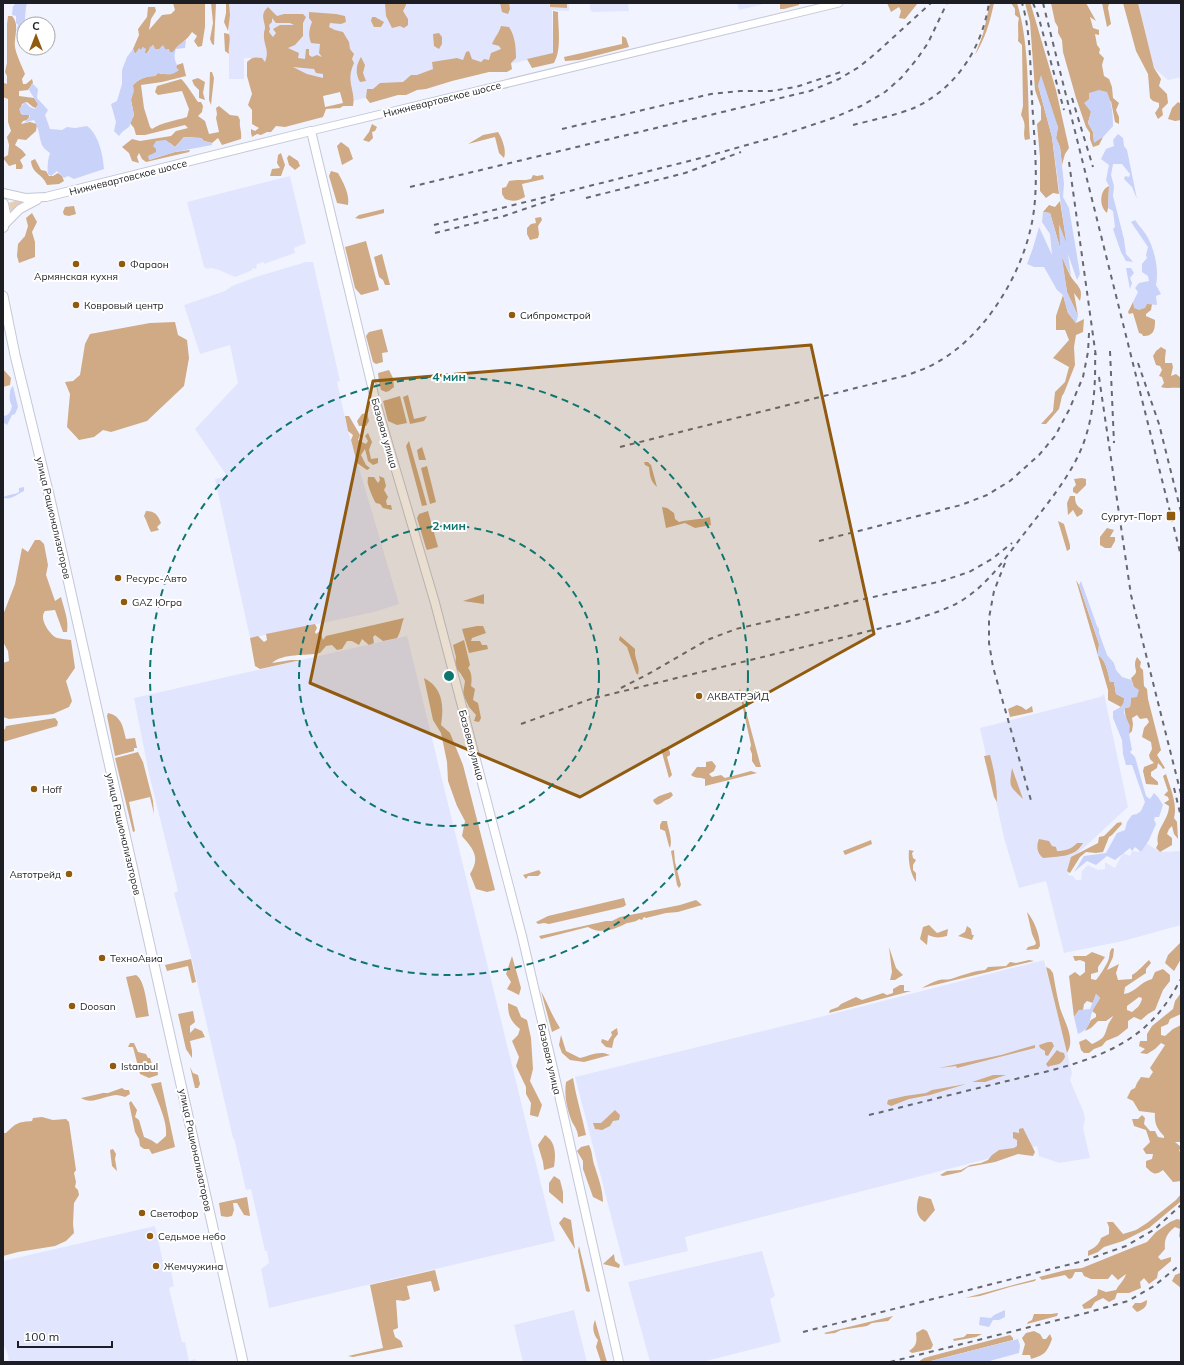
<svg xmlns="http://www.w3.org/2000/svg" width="1184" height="1365" font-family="Mulish,sans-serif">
<rect width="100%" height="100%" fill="#f1f4fe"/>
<!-- built -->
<g fill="#e1e6fe">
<polygon points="229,3 569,3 569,11 552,10 553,54 344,103 340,92 323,96 325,108 254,126 252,58 244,58 244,79 229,79"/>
<polygon points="590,3 628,3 629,11 592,12 590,9"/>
<polygon points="737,3 768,3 739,10"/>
<polygon points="1138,3 1181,3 1181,77 1168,80 1154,68"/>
<polygon points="290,176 306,243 294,248 295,253 264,264 264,262 257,264 256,269 252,268 253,270 235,277 219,270 211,268 208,269 204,267 187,202"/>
<polygon points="306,262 313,262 340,381 337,382 348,431 399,604 374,612 250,638 215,479 227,476 195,429 238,383 230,345 200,354 184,305 225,291 232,286 259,276"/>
<polygon points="407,636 555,1241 269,1308 261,1269 269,1263 267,1251 265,1251 251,1189 246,1190 234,1138 233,1138 191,956 174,893 178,891 149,774 134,698"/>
<polygon points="1104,694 1128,807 1077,854 1068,875 1073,876 1076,880 1081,880 1082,871 1088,865 1098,870 1105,869 1105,862 1115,868 1123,853 1130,856 1132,851 1141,852 1146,843 1160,852 1181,851 1181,925 1123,941 1064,953 1046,881 1019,888 1004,838 980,728 1100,697"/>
<polygon points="1044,960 1072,1073 1070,1080 1084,1113 1085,1120 1083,1128 1090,1158 1059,1163 1039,1156 1037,1146 685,1237 688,1251 624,1266 575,1077 824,1016"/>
<polygon points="155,1226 163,1262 169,1261 174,1286 169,1288 182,1342 185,1342 189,1361 195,1359 196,1362 9,1362 8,1355 3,1343 3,1261"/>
<polygon points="762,1251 775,1296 770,1299 781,1342 702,1362 650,1362 628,1282"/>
<polygon points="574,1310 587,1362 523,1362 514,1325"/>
</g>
<!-- green -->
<polygon fill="#e7cdb3" points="28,200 11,212 9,203 15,201"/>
<!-- forest -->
<g fill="#cfaa84" fill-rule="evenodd">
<path d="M 173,3 L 205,3 L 205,27 L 202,46 L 198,47 L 194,41 L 197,36 L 192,32 C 186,42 179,43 173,52 L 169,52 L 169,49 L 166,50 L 155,49 L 153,45 L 147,53 L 145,53 L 143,47 L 141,50 L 135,54 L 133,49 L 139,35 L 138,29 L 147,17 L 148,7 L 155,7 L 156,11 L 151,19 L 149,30 L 162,15 L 171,14 L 175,10 Z"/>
<polygon points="211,3 216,3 214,45 212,44 210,39 213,23"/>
<polygon points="226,3 229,3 230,15 228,31 224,22 226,13"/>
<polygon points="385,3 406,3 406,5 403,11 408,19 408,25 404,28 400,26 392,28 386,16"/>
<polygon points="500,3 509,3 510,9 508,14 502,12"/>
<polygon points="550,3 567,3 567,8 550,7"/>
<polygon points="780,3 799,3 799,5 784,9 780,9"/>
<polygon points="887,3 918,3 905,19 899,18 901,11 899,7 891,12"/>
<path d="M 990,3 L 994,3 C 990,22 985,39 975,55 L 983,34 Z"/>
<path d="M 1011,3 L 1017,3 C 1030,45 1027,95 1030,139 L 1025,140 C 1022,129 1028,127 1021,115 L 1023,106 L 1022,45 L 1018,41 C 1019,33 1017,25 1019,18 L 1015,15 L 1015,9 Z"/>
<polygon points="1025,3 1030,3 1031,5 1056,90 1069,148 1065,154 1062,165 1060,147 1056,138 1058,127 1038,85 1052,137 1059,194 1053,193 1046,198 1040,191 1040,157 1037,124 1041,120 1041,107 1035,90 1030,22"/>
<polygon points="1051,3 1086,3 1096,21 1090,17 1093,28 1099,30 1099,35 1095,34 1097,45 1100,49 1099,53 1104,58 1102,65 1104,76 1109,79 1112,87 1113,98 1119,103 1116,110 1119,117 1119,124 1115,122 1111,101 1091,112 1088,123 1093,132 1094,142 1103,137 1099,145 1093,147 1090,139 1090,133 1086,127 1076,98 1063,52 1062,40 1058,33 1058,27 1055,22"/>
<polygon points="1102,3 1109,3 1108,8 1111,24 1107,27"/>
<polygon points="1123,3 1138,3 1154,68 1161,79 1159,86 1167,94 1168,103 1162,109 1163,115 1158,119 1155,113 1159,107 1159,103 1153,101 1150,98 1148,74 1136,51"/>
<path d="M 268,7 L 277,16 L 284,14 L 303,14 L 306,17 L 303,23 L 303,36 L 295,45 L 288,48 L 299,53 L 298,58 L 305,59 L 306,49 L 309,49 L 309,55 L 312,57 L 317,55 L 322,57 L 319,53 L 320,44 L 311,43 C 308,35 309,30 312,22 L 309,18 L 309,12 L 336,14 L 345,16 L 346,22 L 341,24 L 330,23 L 329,27 L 335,30 L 343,32 L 349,42 L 350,49 L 354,54 L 352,59 L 354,63 C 345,82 356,90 353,106 L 343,106 L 340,108 L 326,109 L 323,117 L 285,127 L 276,126 L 271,132 L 267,132 L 261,135 L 257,134 L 252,137 L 251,133 L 251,129 L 255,131 L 259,128 L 252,124 L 252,110 L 248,105 L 252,94 L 247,76 L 247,62 C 252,57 255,57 262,58 L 265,62 C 270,49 263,45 264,34 C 264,30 265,31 265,27 C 264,19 260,14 268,7 ZM 272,18 L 276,23 L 290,23 L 294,25 L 280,25 L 273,29 L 276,33 L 273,37 L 269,32 L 270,29 L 269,25 L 272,22 ZM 293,67 L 314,69 L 316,73 L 323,74 L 323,78 L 307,74 ZM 340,92 L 343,103 L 325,107 L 323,96 Z"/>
<path d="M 553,11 L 558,12 C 558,28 562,49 554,63 L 532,68 L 527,59 L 553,53 Z"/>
<path d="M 8,16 L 12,16 C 20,25 14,36 15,47 C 16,54 22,67 25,74 L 22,79 L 23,84 L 26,84 L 32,79 L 33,83 L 28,90 L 19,91 L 19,96 L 34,98 L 38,104 L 36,108 L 33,107 L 27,102 L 22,104 L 20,111 L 21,114 L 29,115 L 29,117 L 27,120 L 23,121 L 21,124 L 30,122 L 37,124 L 36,131 L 26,140 L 18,139 L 15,145 L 22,150 L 26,155 L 20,160 L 23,166 L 22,169 L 16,169 L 16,164 L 9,166 L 3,158 L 8,155 L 9,145 L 7,137 L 11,131 L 8,122 L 8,99 L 3,97 L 3,74 L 4,83 L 7,84 L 7,76 L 5,72 L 7,63 L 7,24 Z"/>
<polygon points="372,17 375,17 384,22 381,27 374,27 371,21"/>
<path d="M 501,26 L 509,27 C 515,36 516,47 516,58 L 511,63 L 512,69 L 507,72 L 489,72 L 452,81 L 426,89 L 417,90 L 406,95 L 398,95 L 370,103 L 366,98 L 367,89 L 373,89 L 380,83 L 403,82 L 411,75 L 417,75 L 433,69 L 432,62 L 457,58 L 463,60 L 466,52 L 469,51 L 472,59 L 481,62 L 484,59 L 489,60 L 491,53 L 501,49 L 499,46 L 492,44 C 495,37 499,33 501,26 Z"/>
<path d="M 224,33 L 229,34 C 231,41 228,47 229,54 L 225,51 Z"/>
<polygon points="439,33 442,37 442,44 439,49 434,46 433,34"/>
<polygon points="622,36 626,38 629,47 579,60 565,61 564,57 622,44"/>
<path d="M 361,57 L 365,65 L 363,73 L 366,81 L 360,82 C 355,73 356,65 361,57 Z"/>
<path d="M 183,63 L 186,76 L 162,82 L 141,85 L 144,108 L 150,127 L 152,129 C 162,122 175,121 187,117 L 189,109 L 182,91 L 158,95 L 155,92 L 157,86 L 181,79 C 185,82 194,96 198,102 L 201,102 L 203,106 L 202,112 L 198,116 L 205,121 L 209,134 L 219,132 L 216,118 L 217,114 L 216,108 L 219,106 L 230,115 L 238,116 L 240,120 C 239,127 242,132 241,139 L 222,145 L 218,138 L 212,143 L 204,141 L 201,138 L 184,137 L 175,147 L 170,143 L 156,149 L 156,153 L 149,160 L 175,152 L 190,150 L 189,152 L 146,162 L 142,159 L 139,153 L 137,157 L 139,163 L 132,161 L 129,153 L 122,147 L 132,139 L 140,141 L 171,136 L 176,131 L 188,128 L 185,125 L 145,135 L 136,135 L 134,128 L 130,123 L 134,115 L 131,100 L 133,85 C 139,79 146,76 155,76 L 158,73 L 162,74 L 176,67 L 177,65 Z"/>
<polygon points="210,72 212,72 214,78 211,105 209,100"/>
<polygon points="198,78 205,82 203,93 205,100 199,98 199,90 194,85 192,80"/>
<polygon points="1178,102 1181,104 1181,120 1175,121 1168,119 1172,108"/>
<polygon points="372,124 377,127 375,131 372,132 373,138 369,142 363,140 369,132"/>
<path d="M 498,132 C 502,138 507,151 504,158 L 499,153 L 495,137 L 468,144 L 483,135 Z"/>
<polygon points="341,142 349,148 353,159 342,165 337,146"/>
<polygon points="281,153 285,165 281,176 270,176 272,169 280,168 277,163 278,155"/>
<polygon points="289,155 298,161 300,166 295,170 289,165 287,158"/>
<path d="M 35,159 L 41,170 L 46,171 L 49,176 L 53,176 L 58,173 L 62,176 L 64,181 L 59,184 L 47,185 C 42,173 32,174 31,161 Z"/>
<path d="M 331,171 L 338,173 C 343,182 350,194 348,205 L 337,203 L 329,176 Z"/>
<path d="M 533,175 L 537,176 L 543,175 L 544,179 L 522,184 L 525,197 C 518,201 513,202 505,199 L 502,194 L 502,188 L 506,187 L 509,181 C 517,179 524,181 531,179 Z"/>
<path d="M 1109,186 L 1108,208 L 1107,213 C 1099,207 1099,190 1109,186 Z"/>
<polygon points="1060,201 1067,245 1059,226 1061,251 1050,213 1043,212 1049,205 1055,207"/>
<polygon points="74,206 76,214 69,216 64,215 63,212 65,207"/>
<polygon points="384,209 384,213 360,219 355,218 359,215"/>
<polygon points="32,213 37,222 32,232 35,242 35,257 19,263 17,256 18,244 25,236 28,226 26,218"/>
<polygon points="541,217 542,220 538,226 539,234 538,238 530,240 527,234 527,228 531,224 536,223 535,218"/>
<polygon points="366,241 379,290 361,295 355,288 345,247"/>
<polygon points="382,254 390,285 385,285 383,280 379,277 374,257"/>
<path d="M 1061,255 C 1064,261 1067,269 1070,275 C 1076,286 1084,287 1080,301 L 1074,293 L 1078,316 L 1067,292 Z"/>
<polygon points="1063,295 1068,313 1076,323 1084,319 1083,332 1076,335 1074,347 1075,365 1064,393 1062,396 1059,409 1046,424 1041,424 1053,411 1055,392 1065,382 1069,367 1053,358 1069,340 1065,330 1056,330 1056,316"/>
<path d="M 1133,302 L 1135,308 L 1147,304 L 1152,304 L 1151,310 L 1146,314 L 1146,316 L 1155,320 C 1155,330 1154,336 1143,336 L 1142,334 L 1139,333 L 1133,313 L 1129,314 L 1128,312 Z"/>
<polygon points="175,322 178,335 187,340 189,358 184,386 147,421 111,432 103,430 94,437 79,440 67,427 70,394 65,382 73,381 80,375 85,344 90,334 150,323"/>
<polygon points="382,329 388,352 382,353 383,362 376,364 373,362 366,336 369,332"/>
<path d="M 1161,347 L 1166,350 L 1165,358 L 1165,363 L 1172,363 L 1173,367 L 1171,376 L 1176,374 L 1181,378 L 1181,388 C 1174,387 1167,389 1161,387 L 1164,383 L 1162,377 L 1159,376 L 1162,370 L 1160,366 L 1156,365 L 1153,356 L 1156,351 Z"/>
<polygon points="3,369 11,378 10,385 3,387"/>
<polygon points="389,370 393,378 394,387 389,391 386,392 381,390 379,382 378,373"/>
<polygon points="408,395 414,419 427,416 424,421 410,424 403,397"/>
<polygon points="400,396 407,423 397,425 388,421 383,401"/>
<polygon points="367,413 369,421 366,426 359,426 357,421 362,414"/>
<polygon points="345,416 349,416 360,435 358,440 366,444 368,441 365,436 368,433 372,442 369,450 371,459 378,458 378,463 373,465 368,461 365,449 361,455 366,465 370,468 367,470 357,463 351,440 353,435 348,431"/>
<polygon points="409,441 427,505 422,506 406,446"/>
<polygon points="422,447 426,460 419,460 417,450"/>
<path d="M 644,462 L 648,462 L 651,465 L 657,487 C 650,481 650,475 649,467 L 645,465 Z"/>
<polygon points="427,466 436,502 430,504 421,468"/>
<path d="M 379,476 L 384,478 L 386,486 L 384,490 L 388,497 L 386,501 L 387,505 L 391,505 L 392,510 L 383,508 L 380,504 L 376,503 C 374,501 368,486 368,484 C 367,482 368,480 368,477 L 374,477 L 378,483 L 380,480 Z"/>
<polygon points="1082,478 1086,479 1086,485 1077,494 1073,492 1073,488 1076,485 1074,479"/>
<path d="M 1070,496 L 1075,496 C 1075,504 1077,506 1083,510 L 1082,514 L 1077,517 L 1073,510 L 1068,515 L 1067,503 Z"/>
<path d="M 662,507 L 667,508 L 674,513 L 675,519 L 679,522 C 690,519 700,520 710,517 L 711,525 L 695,528 L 685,523 L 666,528 Z"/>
<path d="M 146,511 C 155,511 158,515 161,523 L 157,527 L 159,530 L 151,532 C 148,527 147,521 144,516 Z"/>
<polygon points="428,511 438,547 427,550 426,548 417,518 419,514"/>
<polygon points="1058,521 1064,524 1070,545 1070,549 1067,551"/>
<polygon points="1107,528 1114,530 1110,537 1115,537 1115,541 1111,548 1105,548 1100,545 1100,537"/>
<path d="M 35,540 L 40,540 L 44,544 L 48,565 L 46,575 L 55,601 L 61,597 C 64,609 69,620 67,632 L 63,632 L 55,610 L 45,611 C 39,618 48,632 55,637 C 59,639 66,639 71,640 L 75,668 L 66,681 L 72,701 L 69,707 L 53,714 L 9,719 L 3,717 L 3,663 L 9,661 L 8,651 L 3,642 L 3,615 L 15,584 L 22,548 L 28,552 Z"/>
<path d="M 1076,580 L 1079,585 L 1099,644 L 1098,655 C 1106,660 1108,672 1110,682 L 1114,682 L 1116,694 L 1124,698 L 1124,703 L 1121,707 L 1108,700 L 1108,690 Z"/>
<polygon points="484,594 484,604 463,601"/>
<path d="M 404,618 C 401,625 401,632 397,638 L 383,641 L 375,635 L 373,637 L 374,643 L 369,645 L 362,639 L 359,645 L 352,641 L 347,641 L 342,649 L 337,650 L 332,645 L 326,646 L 320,653 C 306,656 283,653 272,663 L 291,660 L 301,660 L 260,669 L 255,666 L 250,638 L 258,636 L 264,642 L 267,640 L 266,634 L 315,624 L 317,628 L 315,632 L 316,634 L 320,631 L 323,640 L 326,636 Z"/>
<polygon points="477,626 483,626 486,633 472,638 471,641 480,641 482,645 487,645 488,649 469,653 462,629"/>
<path d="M 620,636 L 635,649 C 634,660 641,666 638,675 L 636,673 L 627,647 L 619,640 Z"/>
<path d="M 464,640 L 470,665 L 468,668 C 472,672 472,680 471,686 L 475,689 L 473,700 L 478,703 L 481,718 L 479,722 L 474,721 L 476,715 L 469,707 L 463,694 L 465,681 L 461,674 L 455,667 L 456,657 L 453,645 Z"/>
<path d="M 1137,657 L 1141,662 L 1140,667 L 1143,670 L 1144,686 L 1147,689 L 1148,699 L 1161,750 L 1157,755 L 1165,768 L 1163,769 L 1161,766 L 1158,763 L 1157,768 L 1151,772 L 1151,776 L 1158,782 L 1158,785 L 1146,784 L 1143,771 L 1144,767 L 1154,763 L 1150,759 L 1149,755 L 1152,749 L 1151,742 L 1142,737 L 1144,728 L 1149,722 L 1147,718 L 1140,719 L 1137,715 L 1132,718 L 1133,724 L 1132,731 L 1129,734 C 1130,722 1124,718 1125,708 L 1130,707 L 1131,697 L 1137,697 L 1131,678 C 1139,671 1135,672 1135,664 C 1135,661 1136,659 1137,657 Z"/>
<path d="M 424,678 C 443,688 444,706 441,725 L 450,733 L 463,765 L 495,890 L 487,892 L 476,889 L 470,874 C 481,857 473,849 462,836 L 465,821 L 457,806 L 448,781 L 447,762 L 441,733 L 433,720 Z"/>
<polygon points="740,689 761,767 756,767 752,761 752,754 750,749 751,745 741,699 738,693"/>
<polygon points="1017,705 1022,707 1026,710 1032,706 1033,712 1010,717 1008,709"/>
<path d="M 108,713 C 122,716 123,728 126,739 L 135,738 L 137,748 L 134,748 L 134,751 L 115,756 L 107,716 Z"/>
<polygon points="55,718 58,722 57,726 3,742 3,730 5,729 6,726"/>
<polygon points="668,748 670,752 670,755 667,757 672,775 669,778 661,749"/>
<polygon points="138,752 143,762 153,801 154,814 150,797 129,802 135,831 133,832 115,758"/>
<path d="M 990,755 C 994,770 997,785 997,802 L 994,797 L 984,756 Z"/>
<path d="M 712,761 L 716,766 L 714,771 L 709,774 L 712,777 L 721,775 L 725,778 L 751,771 L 757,773 L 705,786 L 705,779 C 700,777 696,779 691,775 L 697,767 L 706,767 L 706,762 Z"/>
<path d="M 1012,768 L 1023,799 C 1009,785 1009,788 1012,768 Z"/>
<path d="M 1166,774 C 1170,787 1178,805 1174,818 L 1177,822 L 1178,839 L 1174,834 L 1172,826 L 1169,829 L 1167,834 L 1172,838 L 1172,845 L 1160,852 L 1156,848 L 1158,844 C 1155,829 1169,820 1169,806 L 1164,803 L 1169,800 L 1168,797 L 1164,795 L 1168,791 L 1163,776 Z"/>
<path d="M 671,792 L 673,795 C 670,799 668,799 664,801 C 659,805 656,807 653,800 L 659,796 Z"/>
<path d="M 662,821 L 667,821 C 668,829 673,840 670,848 L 669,846 L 665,831 L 660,829 L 660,825 Z"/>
<polygon points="1121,822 1122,824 1112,835 1109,837 1103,852 1096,853 1086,852 1080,857 1070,873 1067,871 1071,857 1098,843 1099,837 1104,836 1117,823"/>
<path d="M 1039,839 L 1049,841 L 1052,846 L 1056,847 L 1057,851 C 1065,851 1072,849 1077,843 L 1083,843 C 1075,858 1058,856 1043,858 C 1037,853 1036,846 1039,839 Z"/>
<polygon points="871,840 872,844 845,855 843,851"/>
<polygon points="674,850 675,862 681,885 679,888 677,885 671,851"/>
<path d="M 909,850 L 914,851 L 912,853 L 913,858 L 916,860 L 913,865 L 913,870 L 916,873 L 916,882 C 910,873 908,861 909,850 Z"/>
<polygon points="539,870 541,873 538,876 528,876 526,879 523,875"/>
<polygon points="624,898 626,905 623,907 549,924 544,923 538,924 536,922 548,916"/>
<path d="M 696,900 L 702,905 L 678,912 L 666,913 L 646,918 L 644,917 L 642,920 L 639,919 C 636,922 632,922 627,923 C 615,929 601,935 588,927 L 541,939 L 539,936 L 606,921 L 612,921 L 620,917 L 680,905 Z"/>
<path d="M 1027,912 C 1034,920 1040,935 1040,946 L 1038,949 L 1026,950 L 1028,947 L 1035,945 L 1036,943 L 1032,934 Z"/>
<path d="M 929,925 L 937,933 L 948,929 L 947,936 C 939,938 935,938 928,935 L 927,945 L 920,939 L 923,927 Z"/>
<polygon points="967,926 971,929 972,935 974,935 972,940 958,936 965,932"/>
<polygon points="1181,942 1181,959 1174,971 1165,963 1168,955"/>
<polygon points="889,947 896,968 903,975 895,980 890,980 892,972"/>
<path d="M 1112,948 L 1114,949 L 1113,957 L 1107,970 L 1119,964 L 1116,973 L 1118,980 L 1132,979 L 1132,975 C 1139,971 1143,965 1149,960 L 1151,963 L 1146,969 L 1146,973 L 1125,987 L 1124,994 C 1136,992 1140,982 1152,979 L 1155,972 L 1163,969 L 1170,975 L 1170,981 L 1163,990 L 1155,1010 L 1148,1014 L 1141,1020 L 1134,1017 L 1128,1021 L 1128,1028 L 1118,1036 L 1106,1041 L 1102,1046 L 1094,1049 L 1089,1053 L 1084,1053 L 1081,1050 L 1079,1042 L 1086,1039 L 1092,1044 C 1105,1038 1104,1037 1108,1025 C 1109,1022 1112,1019 1113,1016 L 1106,1021 L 1098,1021 L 1091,1028 L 1085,1031 L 1091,1020 L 1096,1017 L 1096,1014 L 1092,1011 L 1100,998 L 1096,994 L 1093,1003 L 1087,1001 L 1084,1004 L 1083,1010 L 1079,1010 L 1074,1017 L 1069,976 L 1075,972 L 1080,976 L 1085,972 L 1085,962 L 1080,960 L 1075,961 L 1073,956 L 1086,956 L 1092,952 L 1105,957 L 1098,967 L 1098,972 L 1091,974 L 1091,979 L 1096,980 C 1099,977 1108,963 1109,958 C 1110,954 1109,952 1112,948 ZM 1139,997 L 1142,998 C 1141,1005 1137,1008 1132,1012 L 1127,1010 L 1127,1006 Z"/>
<polygon points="512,956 521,988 519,995 507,989 511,982 506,974"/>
<polygon points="191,959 196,982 192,983 188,966 167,971 165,965"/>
<path d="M 1029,960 L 1034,961 L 922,988 C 927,985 932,982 939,980 C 943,979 947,980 951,979 C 963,975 973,971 985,970 L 988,967 L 1006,966 L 1010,962 L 1016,963 Z"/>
<path d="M 1046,967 L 1050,969 L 1053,973 C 1055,985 1057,996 1060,1008 C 1064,1021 1076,1039 1067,1053 Z"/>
<path d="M 136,975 C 145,980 147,1006 149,1016 L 136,1018 L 126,977 Z"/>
<polygon points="900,985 904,985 904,991 911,991 829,1013 830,1010 838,1007 841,1004 856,997 862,1000 883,993 887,995 893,993 893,989"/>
<path d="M 541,991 C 548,1004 552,1016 560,1028 L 552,1032 Z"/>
<path d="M 1181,993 L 1181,1014 L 1170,1019 L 1168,1024 L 1161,1027 L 1161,1035 L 1165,1036 L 1173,1029 L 1181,1025 L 1181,1142 L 1175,1142 L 1181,1147 L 1179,1151 L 1181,1152 L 1181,1181 L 1173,1182 L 1163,1170 C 1155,1176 1153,1174 1146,1167 L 1146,1161 L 1152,1159 L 1153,1154 L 1146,1154 L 1143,1149 L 1150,1142 L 1146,1130 L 1134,1126 L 1132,1119 L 1138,1119 L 1142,1115 L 1145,1118 L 1144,1124 L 1150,1131 L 1155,1131 L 1158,1137 L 1164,1138 L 1164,1136 C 1157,1129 1154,1123 1155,1113 L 1139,1111 L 1133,1101 L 1127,1098 L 1131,1090 L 1135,1088 L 1137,1083 L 1141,1077 L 1149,1078 L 1153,1072 L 1150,1068 L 1165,1045 L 1161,1043 L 1155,1049 L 1147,1054 L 1140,1053 L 1145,1049 L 1139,1046 L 1140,1041 L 1147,1041 L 1147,1034 L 1152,1026 L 1173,1009 L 1175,1001 Z"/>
<path d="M 508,1003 L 517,1007 L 521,1017 L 527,1020 L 531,1038 L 533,1069 L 530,1081 L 542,1105 L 538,1117 L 530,1115 L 531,1103 L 526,1094 L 526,1087 L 516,1066 L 519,1057 L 512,1041 L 518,1035 L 520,1029 C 510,1021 508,1015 508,1003 Z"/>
<polygon points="193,1011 195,1022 190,1026 190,1033 195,1028 202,1031 205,1037 190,1041 192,1051 192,1058 186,1049 178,1014"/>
<polygon points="617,1028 618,1034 614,1039 612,1048 606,1047 601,1042 602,1039 608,1041 612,1035 611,1032"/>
<path d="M 561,1035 L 566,1051 L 580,1058 C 591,1055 600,1050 610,1055 L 584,1062 L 570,1060 L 562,1053 L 559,1045 Z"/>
<polygon points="1048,1042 1052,1042 1054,1046 1048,1056 1045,1055 1045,1051 1040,1048 1039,1045"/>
<polygon points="130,1043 134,1043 138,1052 146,1054 148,1058 150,1058 152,1064 157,1065 158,1075 149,1078 140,1074 133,1047 128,1047"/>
<polygon points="1035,1045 1035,1048 957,1068 956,1066 939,1068 1001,1055"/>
<path d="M 1057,1050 L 1060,1052 L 1064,1053 L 1065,1057 C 1060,1067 1057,1063 1048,1067 L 1046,1064 Z"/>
<polygon points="190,1067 193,1073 198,1075 200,1084 198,1088 195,1088"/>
<polygon points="993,1075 1006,1075 985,1082 972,1082"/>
<path d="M 573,1078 C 576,1097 582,1116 586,1135 L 578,1137 C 578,1131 575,1127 572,1122 C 567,1109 564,1096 566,1082 Z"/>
<path d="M 161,1082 L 175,1147 L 152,1154 L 149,1149 L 144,1149 L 140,1146 L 139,1139 L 135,1132 L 129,1103 L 131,1101 L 137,1110 L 135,1117 L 139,1120 L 144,1137 L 151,1140 L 157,1144 L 166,1136 C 168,1121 156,1098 151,1084 Z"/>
<polygon points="966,1084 930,1095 909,1099 891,1106 887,1104 888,1100 905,1096 926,1093 932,1090"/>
<path d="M 122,1088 L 125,1090 L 129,1090 L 130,1094 L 125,1097 C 122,1096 119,1095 116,1095 C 104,1096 92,1105 81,1098 L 103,1093 L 108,1093 Z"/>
<polygon points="615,1110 620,1115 619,1120 613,1121 610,1126 602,1130 595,1129 593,1123 601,1123"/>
<path d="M 42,1117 L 53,1120 L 66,1119 L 69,1122 L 76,1170 L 74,1173 L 76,1182 L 75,1187 L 78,1190 L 79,1195 L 74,1203 L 73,1224 L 74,1233 L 66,1241 L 55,1246 L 18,1252 L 3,1256 L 3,1133 L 6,1133 C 16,1123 18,1122 32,1121 L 33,1118 Z"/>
<polygon points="1023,1128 1035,1152 1033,1156 1018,1154 995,1162 968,1167 961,1172 943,1176 940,1175 947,1171 961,1170 970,1165 981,1163 988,1160 992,1155 999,1150 1014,1148 1017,1146 1017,1140 1013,1138 1013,1132 1019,1133 1019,1129"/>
<path d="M 545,1135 C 556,1142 556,1155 554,1167 L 544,1170 L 543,1162 L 538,1145 Z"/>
<path d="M 589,1145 C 593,1153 592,1160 595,1167 C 598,1177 603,1190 603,1202 L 593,1197 L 583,1169 L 583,1161 L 577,1151 L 581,1147 Z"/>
<polygon points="113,1149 116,1154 115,1159 117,1171 112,1166 110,1150"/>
<polygon points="554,1176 560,1180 563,1192 563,1204 549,1192 549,1183"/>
<path d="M 1181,1194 L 1180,1202 L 1149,1228 L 1123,1241 L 1104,1247 L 1098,1252 L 1088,1256 L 1088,1251 C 1094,1248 1099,1245 1101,1238 L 1109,1234 L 1109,1227 L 1107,1222 L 1113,1222 L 1123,1234 L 1136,1230 L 1147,1223 L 1176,1200 Z"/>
<path d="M 919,1196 L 931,1199 L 935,1210 L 925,1222 C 915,1217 916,1205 919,1196 Z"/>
<polygon points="247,1197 250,1216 244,1215 237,1203 233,1203 234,1210 232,1216 227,1217 221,1216 219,1203"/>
<polygon points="564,1217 571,1220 575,1249 559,1223"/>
<path d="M 1177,1219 L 1181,1220 L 1181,1240 L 1179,1236 L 1180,1229 L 1175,1227 C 1167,1233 1164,1239 1165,1249 L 1158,1257 L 1161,1260 L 1171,1257 L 1171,1261 L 1158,1272 L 1157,1278 L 1149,1284 L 1144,1278 L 1140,1282 L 1141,1288 L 1129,1293 L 1117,1293 L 1115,1299 L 1109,1302 L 1103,1298 L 1095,1302 L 1091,1308 L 1084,1309 L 1082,1305 L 1097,1295 L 1098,1289 L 1106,1292 L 1116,1290 C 1119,1284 1124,1281 1126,1274 L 1118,1280 L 1112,1274 L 1108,1279 L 1091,1279 L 1084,1276 L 1082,1272 L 1075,1272 L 1072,1278 L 1069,1279 L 1065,1275 L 1042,1280 L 1039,1277 L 1066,1270 L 1082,1268 L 1134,1247 L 1147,1242 L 1156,1232 L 1170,1222 Z"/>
<polygon points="579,1246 590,1291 589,1292 586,1291 578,1251"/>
<polygon points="614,1254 615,1261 620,1265 619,1268 603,1264"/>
<polygon points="435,1270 440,1290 434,1292 431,1281 407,1286 410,1299 404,1301 396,1300 398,1328 393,1330 395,1337 401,1341 403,1347 353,1357 348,1356 383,1348 370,1285"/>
<polygon points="1180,1273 1181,1273 1181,1288 1172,1281 1175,1275"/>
<polygon points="1036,1279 1035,1281 1010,1287 980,1296 965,1298"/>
<path d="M 1147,1300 C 1147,1307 1144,1309 1137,1312 L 1132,1307 L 1135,1303 L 1141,1303 Z"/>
<polygon points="1058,1313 1057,1316 1027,1324 1028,1322 1032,1320 1034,1314 1051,1314"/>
<polygon points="893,1316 888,1321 872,1323 867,1326 841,1330 835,1333 826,1334 824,1333"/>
<path d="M 595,1320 L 607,1362 L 601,1362 L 596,1347 L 598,1340 C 593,1335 592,1326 595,1320 Z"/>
<path d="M 923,1329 L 927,1331 L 933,1345 L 931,1349 L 912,1353 L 909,1351 C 917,1346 917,1341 916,1333 Z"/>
<path d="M 1034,1331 L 1040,1334 L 1043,1339 L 1046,1339 L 1050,1334 L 1052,1339 C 1047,1352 1045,1355 1031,1359 L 1030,1355 L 1022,1355 L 1025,1344 L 1022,1338 L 1026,1333 Z"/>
<polygon points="967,1334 982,1334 976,1337 954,1341 953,1339 964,1337"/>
<polygon points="1010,1335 1013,1338 1013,1340 927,1362 918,1362 924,1358"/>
</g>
<!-- water -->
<g fill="#c9d2f8">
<polygon points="13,3 27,3 26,7 24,29 22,27 20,27 16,31 18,25 16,23 16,16 12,15 13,6 15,5"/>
<path d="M 186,40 L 185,48 L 176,49 C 174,55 174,59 177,65 L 176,67 L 179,70 C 170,77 167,74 158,73 L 155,76 C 146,76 139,79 133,85 L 134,91 L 131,100 L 134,115 L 129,127 L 122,132 L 119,136 L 114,131 L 116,122 L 111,104 L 117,101 L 122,84 L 122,70 L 127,57 L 133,49 L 135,54 L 139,48 L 141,50 L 143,47 L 146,49 L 145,53 L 147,53 L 150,50 L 149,48 L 153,45 L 155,49 L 159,49 L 163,45 L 166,50 L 169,49 L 170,52 L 173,52 L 179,45 Z"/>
<polygon points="1041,75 1058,127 1056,138 1060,147 1064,184 1063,197 1069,208 1080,274 1077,280 1068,254 1071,276 1062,257 1067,292 1078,316 1076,323 1068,313 1063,295 1057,290 1044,267 1034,267 1027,264 1033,248 1039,227 1052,255 1050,234 1042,222 1043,212 1050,213 1060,248 1059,224 1066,242 1052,137 1038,85"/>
<path d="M 32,83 L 38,89 L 37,98 L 48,110 L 45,115 L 50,129 L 62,130 L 67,127 L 75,128 L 87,126 C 99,135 103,155 104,169 L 74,179 L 68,176 L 64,178 L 57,171 L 51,176 L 48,174 C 47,169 48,158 50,153 C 41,147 41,143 39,133 C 38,128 36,124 34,120 L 24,123 L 29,118 L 30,115 L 22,115 L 19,109 L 25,102 L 30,107 L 35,109 L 38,104 L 29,90 Z"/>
<path d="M 1099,90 L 1107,92 C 1112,103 1113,114 1113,126 L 1103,137 L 1094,143 L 1093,132 L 1088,123 L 1091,112 L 1084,103 L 1089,99 L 1089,93 Z"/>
<polygon points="1118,134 1123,138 1124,146 1127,150 1137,199 1132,187 1124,179 1125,176 1129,177 1130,174 1122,164 1113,164 1111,175 1114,186 1113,196 1124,239 1126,254 1133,262 1126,261 1121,252 1113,229 1115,227 1113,211 1108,208 1109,186 1106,180 1109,165 1101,159 1106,149 1114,146 1113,140"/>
<polygon points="184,137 201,138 204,141 212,143 212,145 175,152 149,160 148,156 156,152 156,149 153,146 156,141 166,140 175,147"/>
<path d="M 1135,220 C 1139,226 1145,232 1148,238 C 1155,251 1159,271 1156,285 L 1161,294 L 1156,296 L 1157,305 L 1147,304 L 1145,308 L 1139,310 L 1134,308 L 1133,302 L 1138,292 L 1135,288 L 1139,283 L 1149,281 L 1148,276 L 1142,272 L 1142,264 L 1147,258 L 1146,255 L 1148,247 L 1131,222 Z"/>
<polygon points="1126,268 1131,268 1134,273 1130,278 1132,283 1130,289"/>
<path d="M 13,386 L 18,407 L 15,414 L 12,415 L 7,425 L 3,422 L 3,416 C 9,416 11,411 12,406 C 9,400 9,395 11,388 Z"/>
<path d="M 24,487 L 24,491 C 17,494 12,500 4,498 L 4,497 C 9,494 14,495 19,492 L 19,488 Z"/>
<path d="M 1081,581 L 1097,626 L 1099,629 L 1099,633 L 1107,655 L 1114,663 L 1116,670 L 1122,677 L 1132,680 L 1133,686 L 1139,690 L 1137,697 L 1131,698 L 1130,707 L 1125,708 L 1124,713 L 1130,726 L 1129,734 L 1132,750 L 1130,752 L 1135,757 L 1146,796 L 1150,799 L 1154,793 L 1158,797 L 1163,805 L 1159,817 L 1155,817 L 1154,820 L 1156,824 L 1149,840 L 1141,852 L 1135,847 L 1132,851 L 1130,848 L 1115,860 L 1107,856 L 1096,865 L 1087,861 L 1074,872 L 1084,856 L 1106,853 L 1117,833 L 1125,830 L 1127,822 L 1132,815 L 1137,814 L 1141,811 L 1145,802 L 1132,765 L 1126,765 L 1123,754 L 1122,740 L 1113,718 L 1113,711 C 1120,708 1124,706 1124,698 L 1116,694 L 1114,682 L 1110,682 C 1108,673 1106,660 1098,655 L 1099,644 L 1079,585 Z"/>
<path d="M 1096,994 L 1100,998 C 1098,1002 1095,1006 1093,1010 C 1088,1021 1093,1027 1078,1034 L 1074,1017 L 1079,1010 L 1090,1009 Z"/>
<polygon points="1005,1310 1005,1317 999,1320 993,1320 989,1327 979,1325 980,1317 991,1318 994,1315"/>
<polygon points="1018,1339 1020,1346 1019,1353 986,1362 927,1362"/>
</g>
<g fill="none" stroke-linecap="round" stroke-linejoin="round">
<!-- minor casing -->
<g stroke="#c3c7d7" stroke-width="9">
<polyline id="minor" points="311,131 839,3"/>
</g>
<!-- tertiary casing -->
<g stroke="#c3c7d7" stroke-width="10">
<g id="tertiary">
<polyline points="3,193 25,198 46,197 311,131 375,399 435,603 522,936 555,1077 619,1362"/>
<polyline points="3,226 20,209 37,200"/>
</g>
</g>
<!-- secondary casing -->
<g stroke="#c3c7d7" stroke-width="11">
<polyline id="secondary" points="3,296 15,355 50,499 243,1362"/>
</g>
<!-- primary casing -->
<g stroke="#c3c7d7" stroke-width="12">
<polyline id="primary" points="3,204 5,214 3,227"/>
</g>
<!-- minor -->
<use href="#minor" stroke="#fff" stroke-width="7"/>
<!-- tertiary -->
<use href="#tertiary" stroke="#fff" stroke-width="8"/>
<!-- secondary -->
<use href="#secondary" stroke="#fff" stroke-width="9"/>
<!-- primary -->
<use href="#primary" stroke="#fff" stroke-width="10"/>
<!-- rail -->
<g stroke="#676870" stroke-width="2" stroke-dasharray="5 5" stroke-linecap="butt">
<polyline points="1033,3 1038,15 1064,110"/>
<polyline points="1043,3 1181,556"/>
<polyline points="1072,98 1093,167"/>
<path d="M 853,125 C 872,120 898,115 916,107 C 957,87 982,48 989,3"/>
<polyline points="562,129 711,94 740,91 771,91 796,87 841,72"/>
<polyline points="1069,162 1096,357"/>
<polyline points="410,187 810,91 839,79 859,67 875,54 931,3"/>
<polyline points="586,198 685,173 741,152"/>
<polyline points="434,225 701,158 782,135 833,118 861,106 885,92 901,78 917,59 928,43 947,3"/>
<polyline points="435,233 504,216 554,199"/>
<polyline points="1110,351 1114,443"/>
<polyline points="1138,363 1159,424 1181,512"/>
<polyline points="1099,377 1131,595 1181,794"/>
<path d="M 620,447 L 908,375 C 915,372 922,370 928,367 C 980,343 1019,281 1031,227 C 1040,188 1034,139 1032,99 C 1030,69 1031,32 1022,3"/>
<polyline points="819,541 961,505 987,495 1010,481 1039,455 1055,436 1069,410 1083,377 1088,352 1089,333"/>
<polyline points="1005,563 994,591 989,618 989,643 993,667 1032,804"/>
<polyline points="621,688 650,673 707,640 736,629 942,581 969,572 992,559 1012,543"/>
<path d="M 595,698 L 906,622 C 927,615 949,610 967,597 C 989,582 1004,560 1020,539 C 1039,514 1060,490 1075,462 C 1093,429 1096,390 1095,353"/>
<polyline points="521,724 599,696"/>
<polyline points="1174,788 1181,817"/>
<path d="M 869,1115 C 911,1105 953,1094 995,1084 C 1046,1071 1105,1062 1145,1027 C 1161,1013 1171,997 1181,979"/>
<polyline points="803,1332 1083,1261 1126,1246 1155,1229 1181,1205"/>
<polyline points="890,1362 1086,1313 1128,1301 1154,1286 1181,1264"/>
</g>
</g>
<!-- marked area -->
<path fill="#905a0f" fill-opacity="0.2" stroke="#905a0f" stroke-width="3" stroke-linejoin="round" d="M 811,345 L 874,634 L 580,797 L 310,683 L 373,381 Z"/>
<!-- distance rings -->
<g fill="none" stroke="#0f766e" stroke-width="2" stroke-dasharray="7 5">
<circle cx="449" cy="676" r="150"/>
<circle cx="449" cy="676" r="299"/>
</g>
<!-- markers -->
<g fill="#905a0f" stroke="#fff" stroke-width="1.5">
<circle cx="76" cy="264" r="4"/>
<circle cx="122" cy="264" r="4"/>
<circle cx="76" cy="305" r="4"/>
<circle cx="512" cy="315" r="4"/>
<rect x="1166" y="511" width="10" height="10" rx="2"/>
<circle cx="118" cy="578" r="4"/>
<circle cx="124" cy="602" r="4"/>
<circle cx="699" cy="696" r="4"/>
<circle cx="34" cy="789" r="4"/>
<circle cx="69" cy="874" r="4"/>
<circle cx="102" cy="958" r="4"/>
<circle cx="72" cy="1006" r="4"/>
<circle cx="113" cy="1066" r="4"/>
<circle cx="142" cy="1213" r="4"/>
<circle cx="150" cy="1236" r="4"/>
<circle cx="156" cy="1266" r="4"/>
</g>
<g text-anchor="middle" stroke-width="4" stroke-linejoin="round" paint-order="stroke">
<!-- street labels -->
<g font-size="10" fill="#1d1e24" stroke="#fff">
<text transform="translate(442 99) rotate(-14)" y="4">Нижневартовское шоссе</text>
<text transform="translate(128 177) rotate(-14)" y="4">Нижневартовское шоссе</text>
<text transform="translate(385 433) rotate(74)" y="4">Базовая улица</text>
<text transform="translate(54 518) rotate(77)" y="4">улица Рационализаторов</text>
<text transform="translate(472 745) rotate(75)" y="4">Базовая улица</text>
<text transform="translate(124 834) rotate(77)" y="4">улица Рационализаторов</text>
<text transform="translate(550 1059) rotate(77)" y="4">Базовая улица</text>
<text transform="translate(196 1150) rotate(78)" y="4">улица Рационализаторов</text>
</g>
<!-- poi labels -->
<g font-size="10" fill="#1d1e24" stroke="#fff" text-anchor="start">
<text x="130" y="268">Фараон</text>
<text x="76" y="280" text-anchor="middle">Армянская кухня</text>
<text x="84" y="309">Ковровый центр</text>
<text x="520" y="319">Сибпромстрой</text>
<text x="1162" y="520" text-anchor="end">Сургут-Порт</text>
<text x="126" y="582">Ресурс-Авто</text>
<text x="132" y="606">GAZ Югра</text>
<text x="707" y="700">АКВАТРЭЙД</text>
<text x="42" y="793">Hoff</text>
<text x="61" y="878" text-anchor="end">Автотрейд</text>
<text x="110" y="962">ТехноАвиа</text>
<text x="80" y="1010">Doosan</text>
<text x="121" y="1070">Istanbul</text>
<text x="150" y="1217">Светофор</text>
<text x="158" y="1240">Седьмое небо</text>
<text x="164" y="1270">Жемчужина</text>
</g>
</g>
<circle cx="449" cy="676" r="6" fill="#0f766e" stroke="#fff" stroke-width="2"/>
<g font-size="12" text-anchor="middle" font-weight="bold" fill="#0f766e" stroke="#fff" stroke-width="4" stroke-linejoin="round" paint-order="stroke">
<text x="449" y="381">4 мин</text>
<text x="449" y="530">2 мин</text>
</g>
<!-- border -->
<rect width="1184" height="1365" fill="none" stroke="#1d1e24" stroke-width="8"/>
<!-- north arrow -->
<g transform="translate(36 36)"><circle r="19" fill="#ffffff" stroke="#a5a5a7"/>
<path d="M0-3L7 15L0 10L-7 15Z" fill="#905a0f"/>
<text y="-6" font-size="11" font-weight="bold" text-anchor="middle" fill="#1d1e24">С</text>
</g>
<!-- scale -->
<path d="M18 1341v6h94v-6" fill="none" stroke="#1d1e24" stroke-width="2"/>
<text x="24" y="1341" font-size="12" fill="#1d1e24" stroke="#ffffff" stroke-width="3" paint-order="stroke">100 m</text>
</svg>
